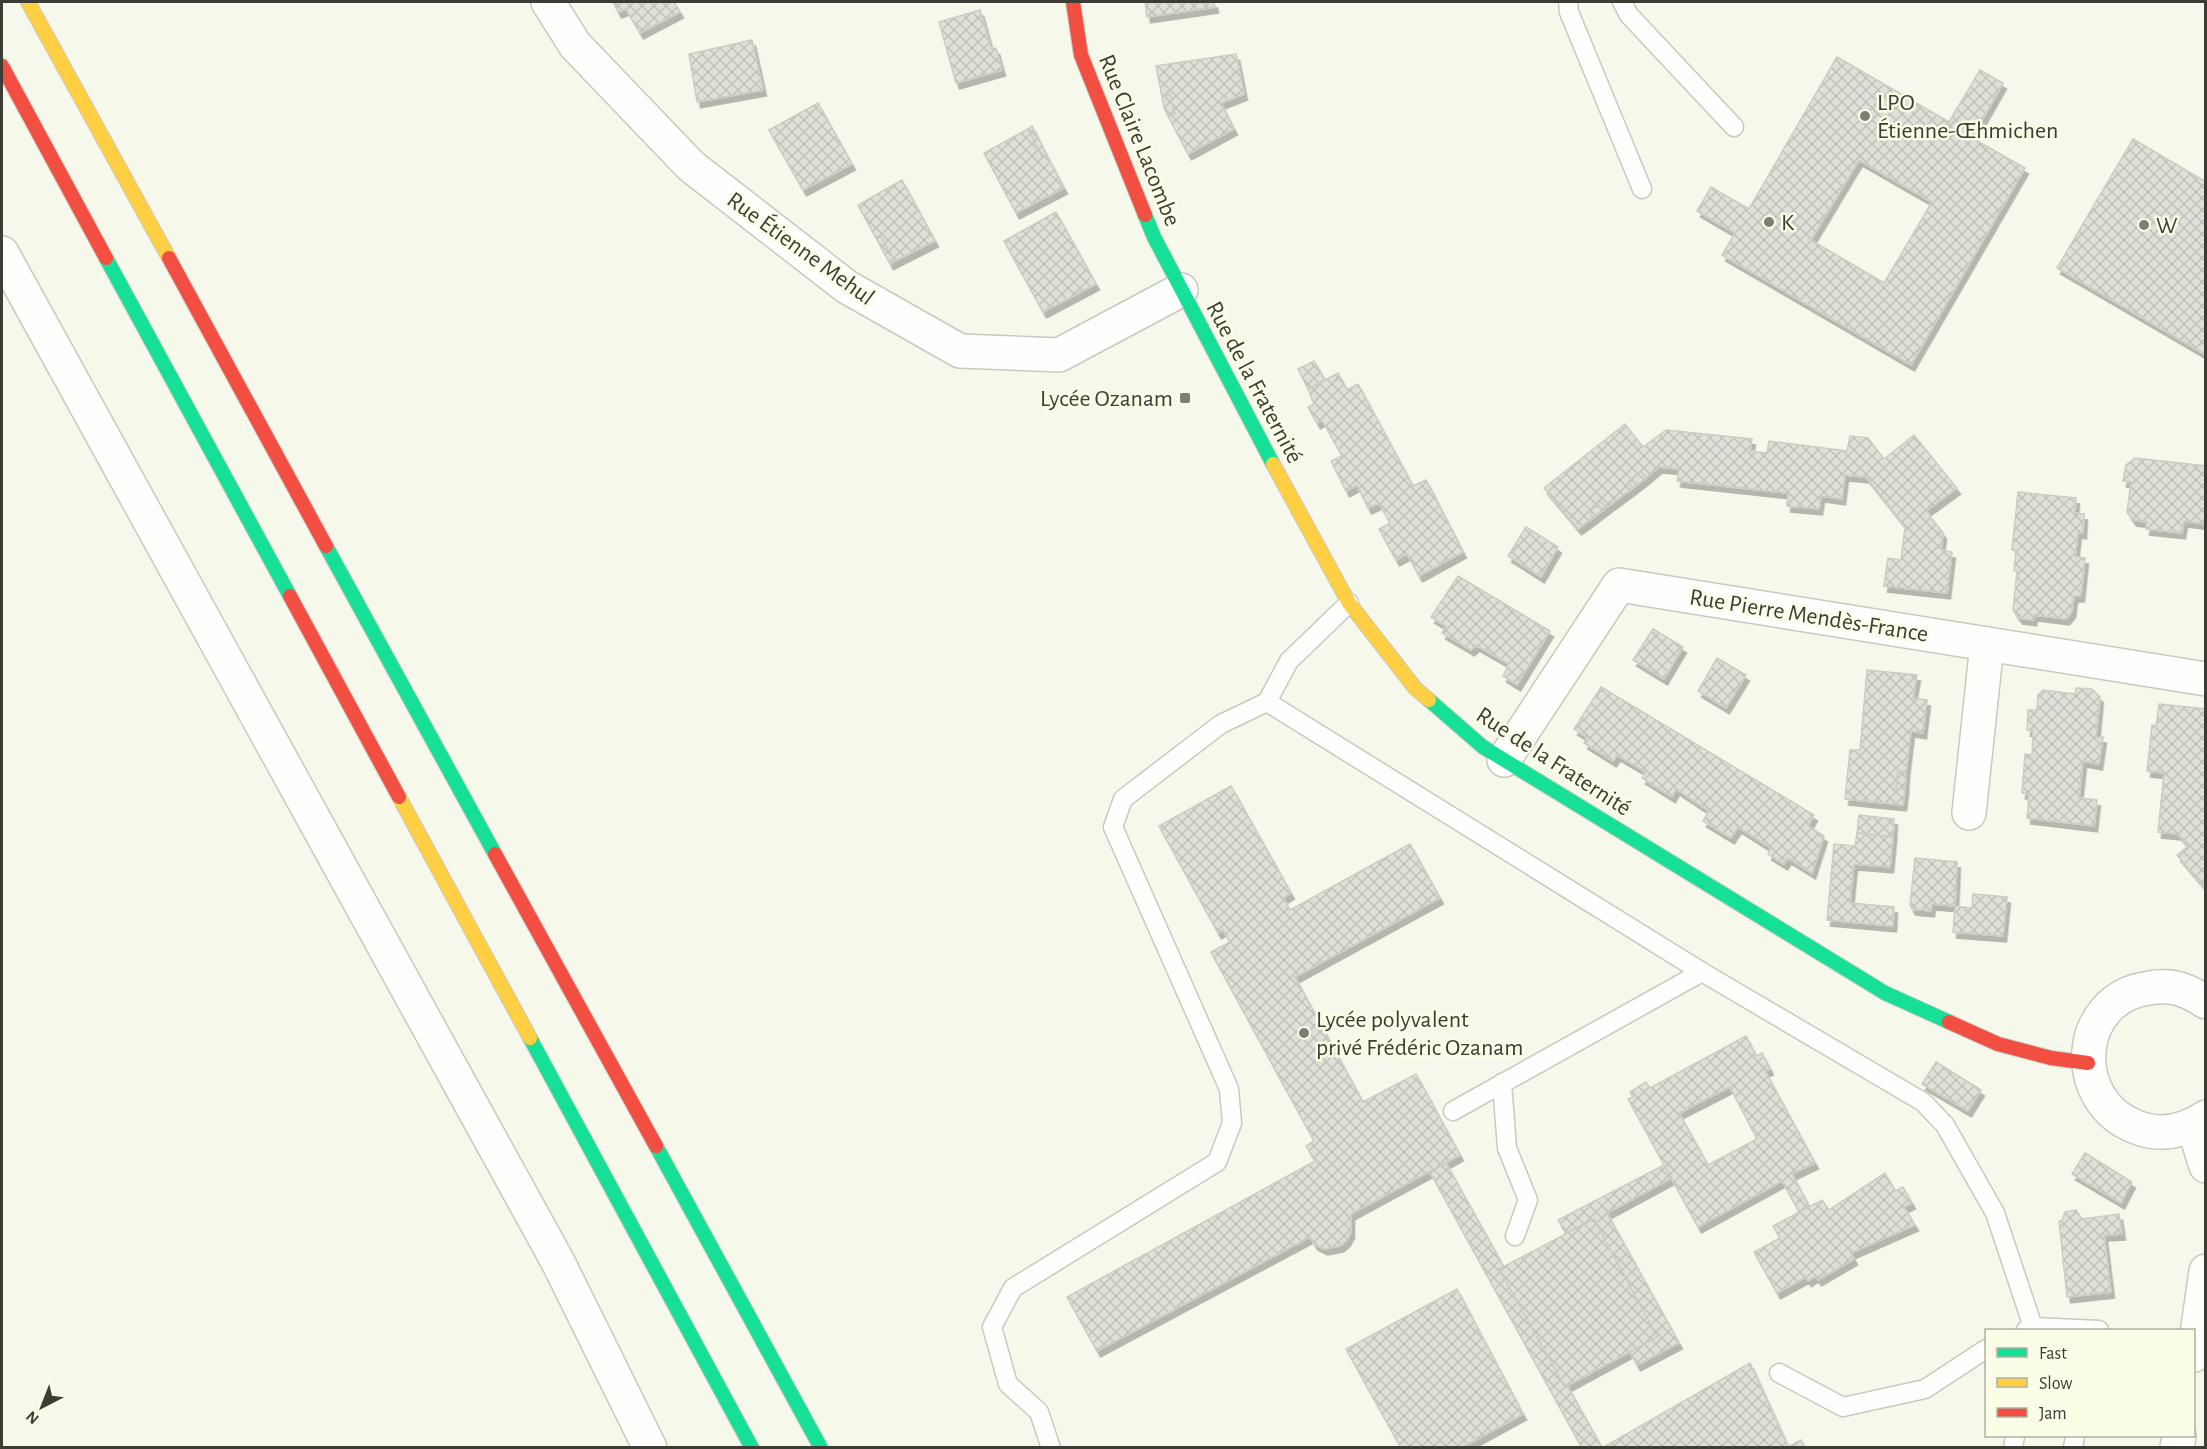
<svg xmlns="http://www.w3.org/2000/svg" width="2207" height="1449" font-family="'Alegreya Sans',sans-serif">
<defs>
<pattern id="building-cross-hatch" width="8" height="8" patternUnits="userSpaceOnUse" patternTransform="scale(1.5)"><rect width="8" height="8" fill="#dfe0d7"/><path d="M0 0l8 8M0 8l8-8" fill="none" stroke="#c0c1b9"/></pattern>
<filter id="shadow"><feDropShadow dx="3.5" dy="6" stdDeviation="0" flood-color="#0004"/></filter>
</defs>
<rect width="100%" height="100%" fill="#f7f8ec"/>
<!-- building -->
<g fill="url(#building-cross-hatch)" stroke="#ccccc3" stroke-width="1.5" fill-rule="evenodd" filter="url(#shadow)">
<polygon points="613,2 674,2 680,12 640,33 626,9 618,12"/>
<polygon points="1145,2 1214,2 1215,7 1147,17"/>
<polygon points="980,10 991,49 996,48 1002,70 956,83 939,22"/>
<polygon points="752,40 763,90 697,102 689,54"/>
<polygon points="1236,54 1244,94 1221,103 1234,129 1188,154 1168,116 1175,113 1170,95 1162,97 1156,66"/>
<path d="M 1837,57 L 1949,122 L 1980,70 L 2003,83 L 1972,138 L 2025,168 L 1911,365 L 1722,255 L 1735,233 L 1697,211 L 1711,187 L 1749,209 ZM 1859,160 L 1932,202 L 1884,283 L 1811,240 Z"/>
<polygon points="1170,95 1175,113 1168,116 1164,108 1162,97"/>
<polygon points="818,103 852,164 803,190 769,130"/>
<polygon points="1032,126 1046,154 1042,157 1028,129"/>
<polygon points="1028,129 1042,157 1046,154 1064,188 1016,213 984,153"/>
<polygon points="2133,139 2206,182 2206,355 2057,268"/>
<polygon points="902,180 935,241 895,261 880,235 876,238 858,205"/>
<polygon points="1056,212 1096,284 1043,312 1004,241"/>
<polygon points="880,235 895,261 890,264 876,238"/>
<polygon points="1314,361 1325,380 1308,389 1298,369"/>
<polygon points="1338,373 1347,390 1358,384 1413,486 1426,480 1463,552 1419,576 1407,554 1396,560 1379,529 1390,523 1379,503 1368,508 1357,485 1346,491 1331,461 1342,456 1322,420 1317,423 1308,407 1314,404 1308,389"/>
<polygon points="1625,424 1643,447 1666,430 1752,439 1750,451 1767,453 1769,441 1847,451 1850,436 1868,438 1884,459 1914,435 1957,488 1926,511 1943,533 1941,550 1952,552 1947,593 1884,586 1888,558 1901,560 1905,526 1866,477 1845,475 1842,499 1821,496 1819,509 1787,506 1788,493 1677,481 1679,469 1659,467 1646,478 1641,471 1628,482 1633,488 1606,508 1602,502 1589,512 1593,518 1578,529 1544,488"/>
<polygon points="2135,458 2206,466 2206,524 2184,521 2182,533 2146,529 2147,522 2133,520 2127,512 2131,482 2123,481 2126,465"/>
<polygon points="1641,471 1646,478 1633,488 1628,482"/>
<polygon points="2018,492 2076,498 2075,513 2084,514 2083,533 2078,532 2075,557 2085,558 2081,596 2074,596 2072,612 2066,619 2034,615 2033,620 2019,618 2013,610 2017,571 2014,571 2016,551 2012,550"/>
<polygon points="1602,502 1606,508 1593,518 1589,512"/>
<polygon points="1526,527 1558,547 1541,577 1508,556"/>
<polygon points="1458,576 1550,631 1517,685 1503,676 1509,664 1476,645 1471,650 1442,633 1446,626 1431,617"/>
<polygon points="1653,629 1683,647 1664,679 1633,660"/>
<polygon points="1717,658 1746,675 1726,708 1698,691"/>
<polygon points="1867,670 1917,675 1913,698 1927,700 1923,733 1911,731 1906,772 1898,771 1896,788 1905,789 1903,805 1845,799 1850,750 1860,750"/>
<polygon points="1601,687 1814,815 1808,826 1824,836 1812,873 1788,858 1784,864 1768,854 1771,848 1738,827 1731,838 1703,821 1709,811 1676,789 1672,797 1642,778 1646,772 1617,755 1613,761 1584,743 1587,737 1574,729"/>
<polygon points="2076,688 2092,689 2100,697 2096,737 2103,737 2099,764 2083,761 2079,798 2097,800 2094,826 2027,818 2029,794 2022,793 2025,754 2032,755 2033,731 2027,730 2028,710 2037,710 2038,695 2043,690 2075,694"/>
<polygon points="2159,704 2206,709 2206,889 2177,855 2188,846 2178,834 2158,832 2164,773 2147,771 2152,725 2156,726"/>
<polygon points="1898,771 1906,772 1905,789 1896,788"/>
<polygon points="1231,786 1291,893 1283,898 1290,910 1410,844 1440,898 1295,977 1363,1102 1416,1074 1460,1155 1351,1214 1351,1232 1347,1240 1340,1246 1324,1249 1314,1244 1310,1237 1097,1351 1067,1297 1315,1161 1306,1146 1314,1141 1211,952 1230,942 1223,930 1218,933 1159,826"/>
<polygon points="1859,815 1894,819 1893,837 1857,833"/>
<polygon points="1857,833 1893,837 1890,867 1854,864 1850,903 1894,907 1893,926 1827,920 1834,844 1855,846"/>
<polygon points="1915,858 1957,862 1955,906 1932,904 1931,911 1912,909 1910,905"/>
<polygon points="1973,894 2007,897 2003,936 1953,932 1955,906 1972,908"/>
<path d="M 1746,1036 L 1756,1056 L 1762,1053 L 1770,1069 L 1765,1071 L 1815,1163 L 1792,1174 L 1809,1206 L 1799,1212 L 1782,1181 L 1698,1227 L 1628,1099 L 1633,1097 L 1630,1092 L 1646,1082 L 1650,1088 ZM 1730,1087 L 1757,1139 L 1708,1165 L 1679,1113 Z"/>
<polygon points="1936,1062 1981,1090 1968,1111 1922,1084"/>
<polygon points="2085,1153 2132,1182 2121,1203 2072,1174"/>
<polygon points="1446,1163 1504,1267 1499,1269 1565,1387 1567,1385 1602,1448 1582,1448 1430,1172"/>
<polygon points="1664,1165 1672,1178 1607,1213 1679,1343 1637,1365 1630,1352 1657,1337 1594,1219 1566,1233 1558,1220"/>
<polygon points="1885,1173 1895,1191 1903,1187 1912,1203 1904,1207 1915,1225 1851,1253 1854,1259 1818,1280 1815,1276 1808,1281 1806,1277 1777,1293 1754,1252 1780,1238 1773,1226 1822,1200 1829,1210"/>
<polygon points="2076,1210 2082,1219 2119,1214 2122,1234 2104,1235 2111,1292 2067,1297 2059,1221 2062,1221 2065,1212"/>
<polygon points="1594,1219 1657,1337 1565,1387 1499,1269"/>
<polygon points="1457,1289 1523,1414 1461,1448 1401,1448 1346,1349"/>
<polygon points="1750,1363 1788,1447 1801,1440 1805,1448 1602,1448"/>
</g>
<g fill="none" stroke-linecap="round" stroke-linejoin="round">
<!-- lane casing -->
<g stroke="#c8c9c0" stroke-width="21">
<g id="lane">
<polyline points="1568,2 1569,12 1642,189"/>
<polyline points="1622,2 1629,15 1734,127"/>
<polyline points="1267,702 1289,661 1349,603"/>
<polyline points="1502,1083 1507,1148 1528,1200 1515,1236"/>
<polyline points="1453,1111 1702,972"/>
<polyline points="2026,1330 2033,1327 2099,1330"/>
<polyline points="1779,1373 1843,1407 1925,1389 1986,1349"/>
<polyline points="1051,1448 1039,1412 1008,1384 992,1327 1013,1288 1217,1162 1232,1123 1229,1089 1113,827 1123,799 1221,724 1267,702 1702,972 1923,1102 1945,1125 1995,1213 2033,1327 2033,1330"/>
<polyline points="2013,1448 2015,1436"/>
<polyline points="2073,1448 2075,1436"/>
</g>
</g>
<!-- street casing -->
<g stroke="#c8c9c0" stroke-width="36">
<g id="street">
<polyline points="548,2 575,45 691,166 847,287 960,351 1059,355 1181,290"/>
<polyline points="2,253 558,1262 650,1448"/>
<polyline points="1504,760 1619,585 2206,679"/>
<polyline points="1969,813 1987,644"/>
<path d="M 2206,1002 C 2199,998 2192,993 2185,991 C 2174,986 2161,986 2149,988 C 2074,998 2068,1101 2136,1127 C 2161,1137 2185,1131 2206,1117"/>
<polyline points="2193,1125 2206,1166"/>
<polyline points="2194,1355 2206,1271"/>
<polyline points="2177,1448 2179,1436"/>
</g>
</g>
<!-- fast casing -->
<g stroke="#c8c9c0" stroke-width="16">
<g id="fast">
<polyline points="1145,215 1154,237 1273,464"/>
<polyline points="106,258 290,596"/>
<polyline points="326,546 495,854"/>
<polyline points="1429,700 1483,747 1885,993 1949,1022"/>
<polyline points="530,1038 752,1448"/>
<polyline points="656,1146 821,1448"/>
</g>
</g>
<!-- slow casing -->
<g stroke="#c8c9c0" stroke-width="16">
<g id="slow">
<polyline points="28,2 169,258"/>
<polyline points="1273,464 1349,603 1415,688 1429,700"/>
<polyline points="399,797 530,1038"/>
</g>
</g>
<!-- jam casing -->
<g stroke="#c8c9c0" stroke-width="16">
<g id="jam">
<polyline points="1073,2 1081,55 1145,215"/>
<polyline points="2,66 106,258"/>
<polyline points="169,258 326,546"/>
<polyline points="290,596 399,797"/>
<polyline points="495,854 656,1146"/>
<polyline points="1949,1022 1998,1044 2051,1058 2088,1063"/>
</g>
</g>
<!-- lane -->
<use href="#lane" stroke="#fefefc" stroke-width="18"/>
<!-- street -->
<use href="#street" stroke="#fefefc" stroke-width="33"/>
<!-- fast -->
<use href="#fast" stroke="#16e098" stroke-width="14"/>
<!-- slow -->
<use href="#slow" stroke="#ffcf43" stroke-width="14"/>
<!-- jam -->
<use href="#jam" stroke="#f24e42" stroke-width="14"/>
</g>
<!-- markers -->
<g fill="#7d7e75" stroke="#fbfde7" stroke-width="2">
<circle cx="1865" cy="116" r="6"/>
<circle cx="1769" cy="222" r="6"/>
<circle cx="2144" cy="225" r="6"/>
<rect x="1179" y="392" width="12" height="12" rx="3"/>
<circle cx="1304" cy="1033" r="6"/>
</g>
<g text-anchor="middle" stroke-width="5" stroke-linejoin="round" paint-order="stroke">
<!-- poi labels -->
<g font-size="24" fill="#3c3d35" stroke="#fbfde7" text-anchor="start">
<text x="1877" y="110">LPO<tspan x="1877" dy="28">Étienne-Œhmichen</tspan></text>
<text x="1781" y="230">K</text>
<text x="2156" y="233">W</text>
<text x="1173" y="406" text-anchor="end">Lycée Ozanam</text>
<text x="1316" y="1027">Lycée polyvalent<tspan x="1316" dy="28">privé Frédéric Ozanam</tspan></text>
</g>
<!-- street labels -->
<g font-size="24" fill="#3c3d35" stroke="#fbfde7">
<text transform="translate(1140 140) rotate(68)" y="8">Rue Claire Lacombe</text>
<text transform="translate(801 248) rotate(36)" y="8">Rue Étienne Mehul</text>
<text transform="translate(1255 382) rotate(62)" y="8">Rue de la Fraternité</text>
<text transform="translate(1809 615) rotate(9)" y="8">Rue Pierre Mendès-France</text>
<text transform="translate(1554 761) rotate(33)" y="8">Rue de la Fraternité</text>
</g>
</g>
<!-- border -->
<rect width="2207" height="1449" fill="none" stroke="#3c3d35" stroke-width="6"/>
<!-- legend -->
<rect x="1985" y="1329" width="210" height="108" fill="#fbfde7" stroke="#afb0a0" stroke-width="1.5"/>
<rect x="1997" y="1348" width="30" height="9" fill="#16e098" stroke="#afb0a0" stroke-width="1.5"/>
<text x="2039" y="1359" font-size="18" fill="#3c3d35">Fast</text>
<rect x="1997" y="1378" width="30" height="9" fill="#ffcf43" stroke="#afb0a0" stroke-width="1.5"/>
<text x="2039" y="1389" font-size="18" fill="#3c3d35">Slow</text>
<rect x="1997" y="1408" width="30" height="9" fill="#f24e42" stroke="#afb0a0" stroke-width="1.5"/>
<text x="2039" y="1419" font-size="18" fill="#3c3d35">Jam</text>
<!-- north arrow -->
<g transform="translate(42 1407) rotate(222)" stroke="#fbfde7" stroke-width="4.5" paint-order="stroke">
<path d="M0-4.5L10 22L0 15L-10 22Z" fill="#3c3d35"/>
<text y="-9" font-size="16" font-weight="bold" text-anchor="middle" fill="#3c3d35">N</text>
</g>
</svg>
